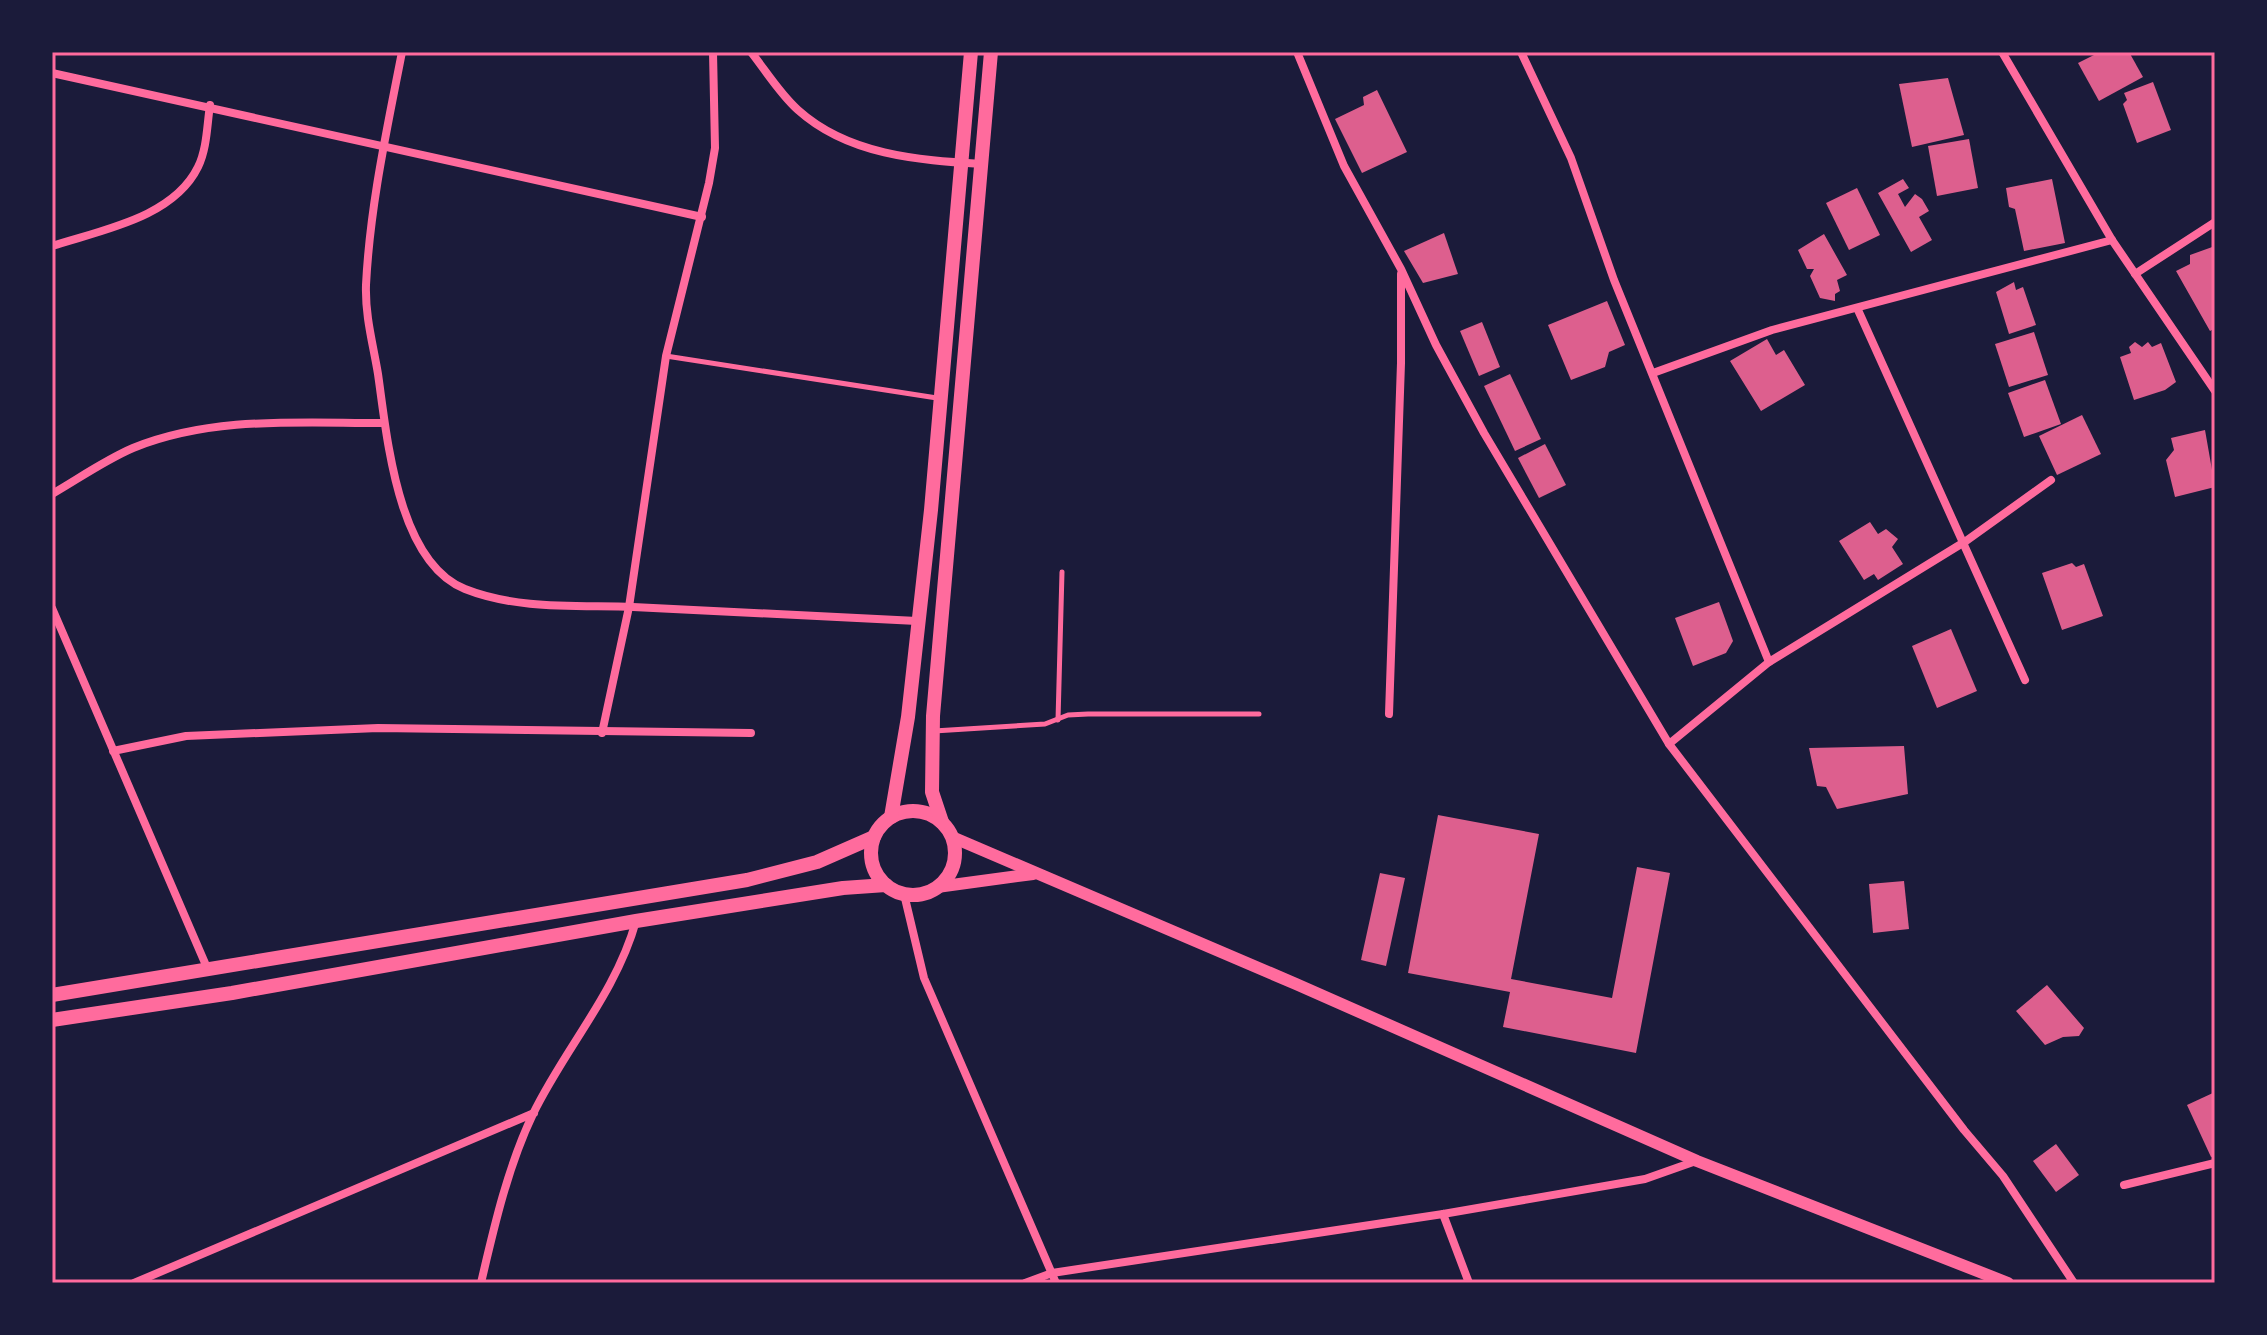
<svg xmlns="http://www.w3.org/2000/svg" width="2267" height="1335" font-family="'Noto Sans',sans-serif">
<rect width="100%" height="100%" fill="#1b1b3a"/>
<!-- building -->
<g fill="#dd5f8e">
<polygon points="2100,52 2129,52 2143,77 2099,101 2078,63"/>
<polygon points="1948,78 1964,135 1912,147 1899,84"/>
<polygon points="2153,82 2171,130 2137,143 2123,104 2127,100 2124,93"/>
<polygon points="1377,90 1407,152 1362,173 1335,119 1364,105 1363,97"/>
<polygon points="1969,139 1978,188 1937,196 1928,146"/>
<polygon points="1903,179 1909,188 1898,194 1905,207 1915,194 1922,199 1929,211 1919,217 1932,240 1911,252 1878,193"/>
<polygon points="2052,179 2065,243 2024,251 2015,209 2009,207 2006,188"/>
<polygon points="1857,188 1880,235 1849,250 1826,203"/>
<polygon points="1444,233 1458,274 1423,283 1404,251"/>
<polygon points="1824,234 1847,275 1837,280 1840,291 1835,294 1835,301 1820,298 1810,276 1814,269 1807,269 1798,250"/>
<polygon points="2215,246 2215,328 2210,331 2176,271 2190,264 2190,255"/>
<polygon points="2014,282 2016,290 2023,287 2036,325 2009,334 1996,292"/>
<polygon points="1607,301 1625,345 1609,352 1605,367 1571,380 1548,325"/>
<polygon points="1482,322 1500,367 1479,376 1460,331"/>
<polygon points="2034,332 2048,375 2009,387 1995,344"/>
<polygon points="1767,339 1776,355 1784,350 1805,385 1761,411 1730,361"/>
<polygon points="2135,342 2142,347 2148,342 2152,347 2161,343 2176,382 2165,390 2134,400 2120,357 2131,353 2129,347"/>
<polygon points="1510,374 1541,439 1515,451 1484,386"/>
<polygon points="2045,380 2061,424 2024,437 2008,393"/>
<polygon points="2082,415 2101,454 2057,475 2039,436"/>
<polygon points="2205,430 2215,487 2175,497 2166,460 2174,450 2171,438"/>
<polygon points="1545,444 1566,485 1539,498 1518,458"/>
<polygon points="1870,522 1878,534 1886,529 1898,539 1892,547 1903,564 1878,580 1874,574 1864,580 1839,541"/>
<polygon points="2072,563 2076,567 2084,564 2103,616 2062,630 2042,573"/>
<polygon points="1719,602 1733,641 1726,653 1693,666 1675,618"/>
<polygon points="1951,629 1977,691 1937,708 1912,646"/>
<polygon points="1904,746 1908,794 1837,809 1826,787 1817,786 1809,748"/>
<polygon points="1438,815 1539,834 1511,979 1612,998 1637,867 1670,873 1636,1053 1503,1027 1510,992 1408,973"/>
<polygon points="1380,873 1405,878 1386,966 1361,960"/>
<polygon points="1904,881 1909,929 1873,933 1869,884"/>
<polygon points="2047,985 2084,1028 2079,1036 2063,1037 2045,1045 2016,1011"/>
<polygon points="2215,1092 2215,1156 2211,1157 2187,1105"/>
<polygon points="2056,1144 2079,1175 2056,1192 2033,1161"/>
</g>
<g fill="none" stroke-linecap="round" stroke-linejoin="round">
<!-- service -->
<g stroke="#ff6b9d" stroke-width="5">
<polyline points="666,356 937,398"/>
<polyline points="1058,720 1062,572"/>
<polyline points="934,731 1045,724 1068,715 1088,714 1259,714"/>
</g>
<!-- minor -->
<g stroke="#ff6b9d" stroke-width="8">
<path d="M 402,52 C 387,129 370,206 366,285 C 365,316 373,344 378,374 C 387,436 397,562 465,589 C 518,610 578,605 633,607 C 727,612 822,616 917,621"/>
<path d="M 751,52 C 766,71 780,94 798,110 C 848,155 917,160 982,164"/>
<polyline points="1297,52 1344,166 1401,269 1436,345 1484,433 1669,744 1964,1130 2003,1176 2074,1283"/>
<polyline points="1521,52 1571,158 1614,280 1769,662"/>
<polyline points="2002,52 2112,240 2215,391"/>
<polyline points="52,73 702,217"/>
<path d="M 52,246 C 101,230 173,218 198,167 C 207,149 207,125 210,105"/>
<polyline points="2135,274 2215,222"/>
<polyline points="1858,310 2025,680"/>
<polyline points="1653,373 1772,330 2112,240"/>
<path d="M 52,494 C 78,479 105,460 133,448 C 212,416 297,423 382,423"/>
<polyline points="52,608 208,970"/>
<polyline points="1389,714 1401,363 1401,274"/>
<polyline points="602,733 629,607 666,356 709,183 715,148 713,52"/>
<polyline points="1669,744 1769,662 1966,541 2051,480"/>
<polyline points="113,751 186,736 378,728 751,733"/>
<polyline points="904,894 924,978 1056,1283"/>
<polyline points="2124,1185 2215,1163"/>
<polyline points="1443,1214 1469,1283"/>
<polyline points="134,1283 534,1113"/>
<path d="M 481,1283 C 494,1227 508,1166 533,1114 C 565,1048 616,993 636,921"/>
<polyline points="1025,1283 1052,1273 1443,1214 1645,1179 1696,1161"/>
</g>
<!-- tertiary -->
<g stroke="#ff6b9d" stroke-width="12">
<polyline points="952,837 1296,984 1697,1161 2008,1283"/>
<polyline points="937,887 1033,874"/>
</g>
<!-- secondary -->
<g stroke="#ff6b9d" stroke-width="14">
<circle cx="913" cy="853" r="42"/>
<polyline points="891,817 908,717 931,510 971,52"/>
<polyline points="942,822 932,792 933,716 991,52"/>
<polyline points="52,995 747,880 817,862 874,837"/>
<polyline points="52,1020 232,993 636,921 843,888 886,885"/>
</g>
</g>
<!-- border -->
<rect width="2267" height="1335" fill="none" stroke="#1b1b3a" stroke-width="108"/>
<rect x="54" y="54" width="2159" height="1227" fill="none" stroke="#ff6b9d" stroke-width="3"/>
</svg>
